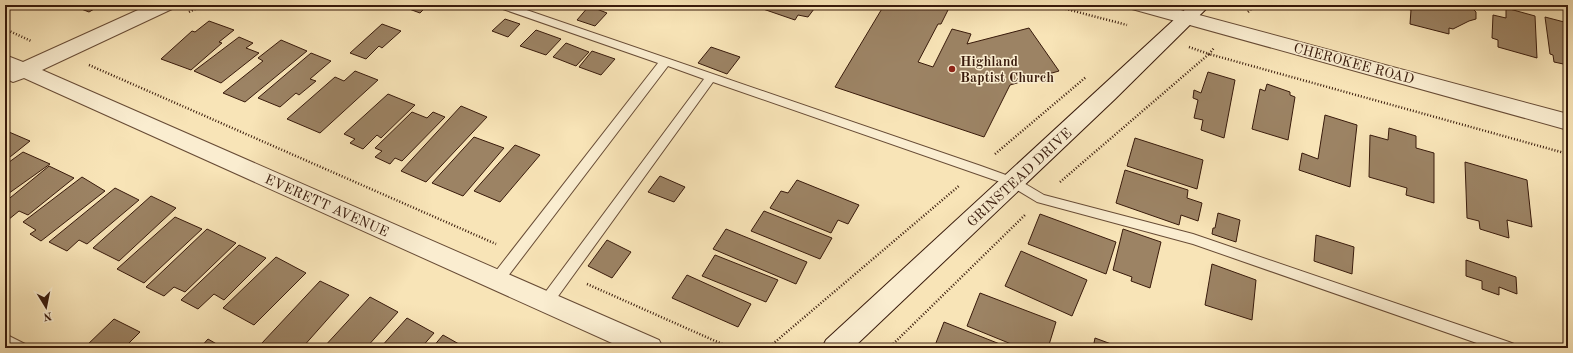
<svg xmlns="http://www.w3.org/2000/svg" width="1573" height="353" font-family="'Old Standard TT',serif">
<rect width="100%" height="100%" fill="#f8e4b7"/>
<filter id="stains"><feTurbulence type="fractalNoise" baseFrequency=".005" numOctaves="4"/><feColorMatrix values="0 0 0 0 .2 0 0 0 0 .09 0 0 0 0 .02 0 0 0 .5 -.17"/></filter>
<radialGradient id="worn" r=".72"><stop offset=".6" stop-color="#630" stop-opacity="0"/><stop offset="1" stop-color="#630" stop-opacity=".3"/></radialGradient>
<!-- building -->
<g fill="#9c8364" stroke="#381a0b">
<polygon points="71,5 101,5 89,12"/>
<polygon points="402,5 428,5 420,13 401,6"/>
<polygon points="765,5 817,5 808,17 798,15 795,20 763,9"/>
<polygon points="879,5 930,5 948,10 941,24 938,24 918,62 933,67 952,29 971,34 967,44 1029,28 1059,71 1010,85 984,137 835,87 883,7"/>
<polygon points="1405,5 1469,5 1476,12 1476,19 1469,21 1453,29 1449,28 1449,34 1410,24 1411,10 1404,8"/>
<polygon points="589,6 607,13 595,26 577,20"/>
<polygon points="1506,8 1535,16 1537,58 1498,47 1498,40 1492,38 1493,15 1506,18"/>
<polygon points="1545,17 1568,23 1568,65 1554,62 1553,55 1550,54"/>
<polygon points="505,19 520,24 508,37 492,31"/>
<polygon points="209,21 234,30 219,42 222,43 191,70 161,59 192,31 195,32"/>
<polygon points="382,24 401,31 382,48 379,46 366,59 350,53"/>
<polygon points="536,30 561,39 546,55 520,46"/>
<polygon points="239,37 253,43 246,48 259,53 221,83 194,71"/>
<polygon points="281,40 307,51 245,102 223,93 263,61 258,58"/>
<polygon points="566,43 589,52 576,66 553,57"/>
<polygon points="711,47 740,57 727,74 698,63"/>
<polygon points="592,51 615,59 601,75 579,67"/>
<polygon points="311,53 331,61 310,79 316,81 299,95 296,93 280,107 258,98"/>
<polygon points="355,71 378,80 320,133 287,119 335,77 344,81"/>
<polygon points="1208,72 1235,80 1224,138 1201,130 1203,120 1194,118 1198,100 1193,98 1194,90 1201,93"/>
<polygon points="1267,84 1290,92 1290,95 1295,97 1288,140 1252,129 1260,89 1265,91"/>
<polygon points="388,94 415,105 381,138 377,135 363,149 350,143 355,139 344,134"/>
<polygon points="461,106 487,117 426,182 401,171"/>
<polygon points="412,112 427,118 433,112 445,117 402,161 395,158 390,164 375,157 382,151 375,148"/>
<polygon points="1325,115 1357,125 1350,187 1299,170 1302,153 1318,159"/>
<polygon points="1389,128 1416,136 1416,148 1434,153 1434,203 1406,195 1407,188 1369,177 1370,135 1388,140"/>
<polygon points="9,132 30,141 5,161 5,135"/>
<polygon points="474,137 504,148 463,196 432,183"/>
<polygon points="1135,138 1203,160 1197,189 1127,166"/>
<polygon points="515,145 540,155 500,202 474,191"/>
<polygon points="23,152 50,164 5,196 5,165"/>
<polygon points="1465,162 1527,180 1532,227 1507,220 1509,238 1480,229 1479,221 1467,218"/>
<polygon points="49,166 74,178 28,215 19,211 8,220 5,218 5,202"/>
<polygon points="1125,170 1188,190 1187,198 1202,203 1198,221 1181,215 1179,225 1116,203"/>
<polygon points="660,176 685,187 674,202 648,192"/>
<polygon points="82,177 105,191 41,241 30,234 36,230 23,222"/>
<polygon points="797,180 859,205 848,224 838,220 831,233 770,208 781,191 788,193"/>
<polygon points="115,188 139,200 87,244 79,240 67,251 49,242"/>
<polygon points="151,196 176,208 119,261 93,248"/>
<polygon points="764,211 832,238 820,259 751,231"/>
<polygon points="1218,213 1240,220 1236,242 1212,234 1213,228 1215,228"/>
<polygon points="1040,214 1116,242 1106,274 1028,244"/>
<polygon points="175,217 202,229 144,283 117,269"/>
<polygon points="207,229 236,243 185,292 174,287 164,296 146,287"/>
<polygon points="726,229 807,262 796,284 713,249"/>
<polygon points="1123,229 1161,242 1150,288 1131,281 1132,277 1113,270"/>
<polygon points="1316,235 1354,247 1352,274 1314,261"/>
<polygon points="607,240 631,252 612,278 588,266"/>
<polygon points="239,245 266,258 224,300 214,294 198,309 181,300"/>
<polygon points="1021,251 1087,280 1072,316 1005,286"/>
<polygon points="715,255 778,280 766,302 702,276"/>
<polygon points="276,257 306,273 254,325 223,308"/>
<polygon points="1466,260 1516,277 1517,294 1499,287 1499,295 1482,289 1482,281 1466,276"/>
<polygon points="1212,264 1256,280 1252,320 1205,305"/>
<polygon points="687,275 751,304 738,327 672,298"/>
<polygon points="320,281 349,295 302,348 272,348 262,343"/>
<polygon points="980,293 1056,322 1048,348 1021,348 967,326"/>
<polygon points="370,297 398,312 366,348 323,348"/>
<polygon points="407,318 434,333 421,348 380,348"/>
<polygon points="114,319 140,332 124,348 84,348"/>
<polygon points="944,322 1010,348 934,348"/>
<polygon points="443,335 466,348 432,348"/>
<polygon points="1095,338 1122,348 1093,348"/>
<polygon points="208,339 220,346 217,348 200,348"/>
</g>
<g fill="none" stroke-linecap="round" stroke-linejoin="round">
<!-- lane casing -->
<g stroke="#684c36" stroke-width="2">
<g id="lane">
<polygon points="496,5 512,5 981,166 1017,179 1044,195 1193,234 1509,342 1514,344 1516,348 1491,348 1193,244 1037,202 1009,185 713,82 551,306 546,308 541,306 539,302 541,298 704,79 668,66 502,284 497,286 492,284 490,280 492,276 658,63 497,7"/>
<polygon points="5,334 25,344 27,348 5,347"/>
</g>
</g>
<!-- street casing -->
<g stroke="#684c36" stroke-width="2">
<g id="street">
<polygon points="149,5 174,5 172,9 42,70 659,340 663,348 623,348 24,78 13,82 5,78 5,55 23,62"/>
<polygon points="1130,5 1162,5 1568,114 1568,130 1132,9"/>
</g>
</g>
<!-- secondary casing -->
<g stroke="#381a0b" stroke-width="2">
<polygon id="secondary" points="1190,5 1210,5 1115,99 853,348 822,348 826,340"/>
</g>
<!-- path -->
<g stroke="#381a0b" stroke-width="2.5" stroke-dasharray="1 2" stroke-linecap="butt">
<polyline points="1051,5 1127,25"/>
<polyline points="189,12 203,5"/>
<polyline points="1248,12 1255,5"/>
<polyline points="5,29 31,41"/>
<polyline points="1189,47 1209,54 1214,48"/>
<polyline points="89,65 496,244"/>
<polyline points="995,154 1086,77"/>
<polyline points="1060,182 1209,54 1568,154"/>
<polyline points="587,284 731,348"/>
<polyline points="768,348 960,185"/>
<polyline points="889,348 1026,214"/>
</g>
<!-- lane -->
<use href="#lane" fill="#faedd0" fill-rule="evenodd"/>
<!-- street -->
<use href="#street" fill="#faedd0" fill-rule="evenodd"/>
<!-- secondary -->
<use href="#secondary" fill="#faedd0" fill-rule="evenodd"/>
</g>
<!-- markers -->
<circle fill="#8f2418" stroke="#faedd0" stroke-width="1.5" cx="952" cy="69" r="4"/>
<g text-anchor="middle" stroke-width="3" stroke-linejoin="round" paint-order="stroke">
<!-- poi labels -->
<g font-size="14" font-weight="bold" fill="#381a0b" stroke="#faedd0" text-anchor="start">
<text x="960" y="66">Highland<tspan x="960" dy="16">Baptist Church</tspan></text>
</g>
<!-- street labels -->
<g font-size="14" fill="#381a0b" stroke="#faedd0">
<text transform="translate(1354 63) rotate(15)" y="5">CHEROKEE ROAD</text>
<text transform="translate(1019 177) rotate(-43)" y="5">GRINSTEAD DRIVE</text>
<text transform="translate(327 205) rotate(24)" y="5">EVERETT AVENUE</text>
</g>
</g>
<!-- margin -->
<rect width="1573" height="353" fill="none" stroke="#f8e4b7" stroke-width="20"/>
<rect x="6" y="6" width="1561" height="341" fill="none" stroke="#381a0b" stroke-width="2"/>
<rect x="10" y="10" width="1553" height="333" fill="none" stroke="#381a0b"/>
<!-- north arrow -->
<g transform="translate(46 307) rotate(170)" stroke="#faedd0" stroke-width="3" paint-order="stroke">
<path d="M0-3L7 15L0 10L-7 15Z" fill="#381a0b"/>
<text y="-6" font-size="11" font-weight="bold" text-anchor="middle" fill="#381a0b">N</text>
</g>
<rect width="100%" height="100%" filter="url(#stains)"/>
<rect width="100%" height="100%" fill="url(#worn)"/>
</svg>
